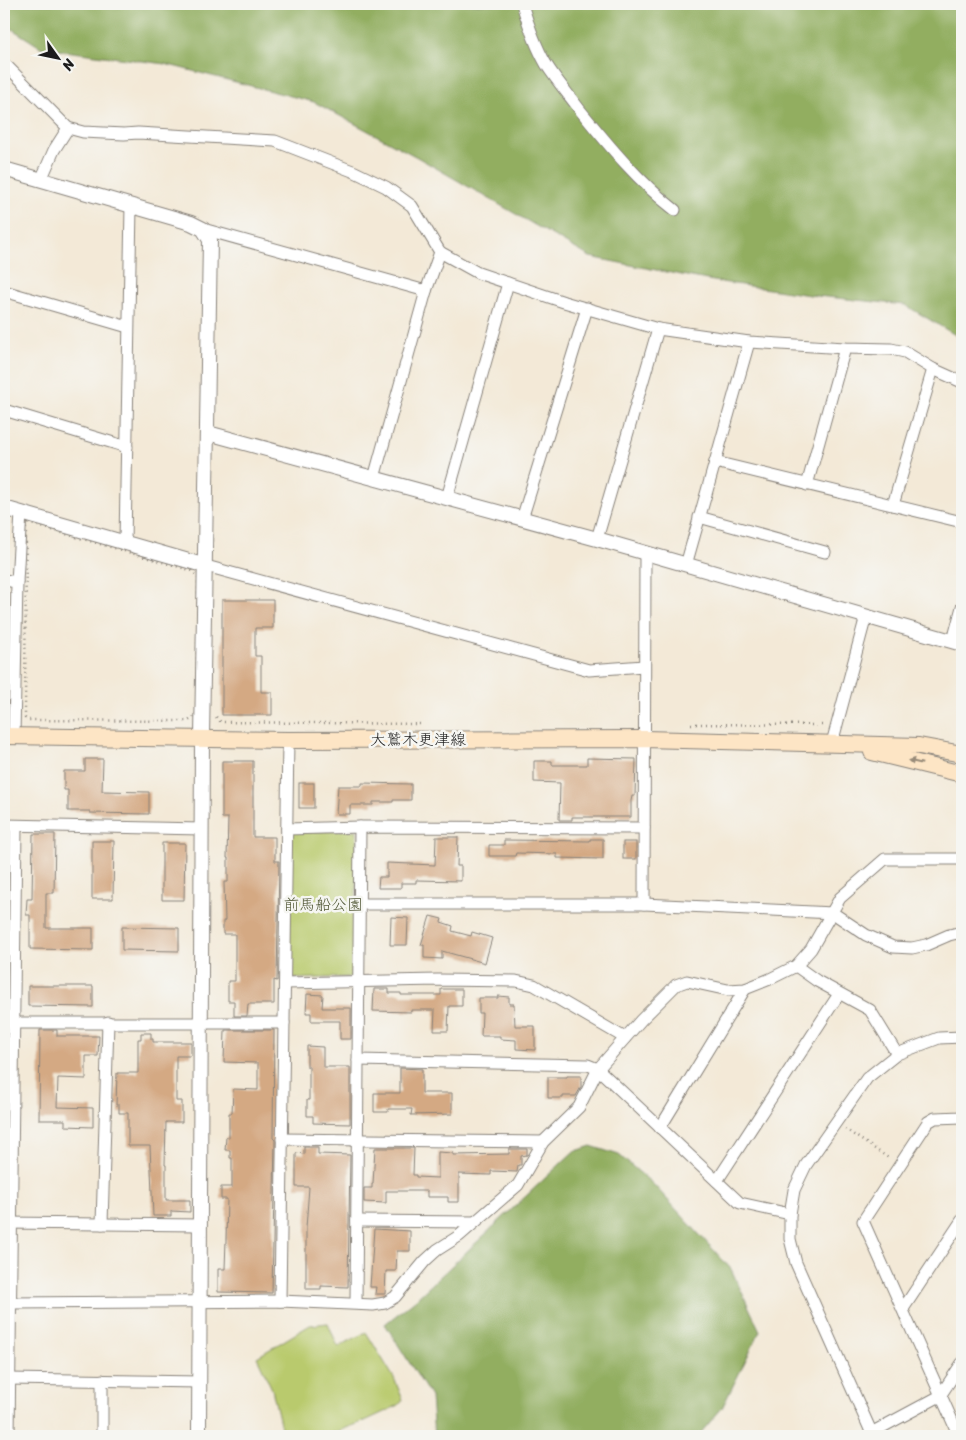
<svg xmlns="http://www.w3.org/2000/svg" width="966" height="1440" font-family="Sriracha,'Klee One',sans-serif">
<rect width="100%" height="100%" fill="#f6f6f2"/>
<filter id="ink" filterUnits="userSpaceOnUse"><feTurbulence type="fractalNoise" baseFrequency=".02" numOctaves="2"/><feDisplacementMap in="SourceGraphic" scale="10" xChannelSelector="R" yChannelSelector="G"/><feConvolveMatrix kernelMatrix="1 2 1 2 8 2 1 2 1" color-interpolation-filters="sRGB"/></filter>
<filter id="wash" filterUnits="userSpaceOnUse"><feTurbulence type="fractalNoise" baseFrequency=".0096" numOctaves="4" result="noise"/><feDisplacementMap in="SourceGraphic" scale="20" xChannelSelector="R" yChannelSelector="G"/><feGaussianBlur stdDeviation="1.12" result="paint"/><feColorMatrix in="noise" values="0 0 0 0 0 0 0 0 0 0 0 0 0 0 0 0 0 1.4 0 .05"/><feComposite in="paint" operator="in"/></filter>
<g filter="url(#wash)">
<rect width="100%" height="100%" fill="#f3e9d7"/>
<!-- green -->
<g fill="#b9ca6d" stroke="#6a7344">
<polygon points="357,830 355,977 288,979 290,832"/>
<polygon points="328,1323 338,1347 366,1332 394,1378 403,1400 399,1405 365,1421 325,1436 285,1436 282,1432 272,1389 257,1357 310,1325"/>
</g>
<!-- forest -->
<g fill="#92ae60" stroke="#57653e">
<polygon points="4,4 962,4 962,339 905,305 817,296 707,280 590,257 417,157 314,102 165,64 42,48 4,24"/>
<polygon points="591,1146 619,1155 653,1184 731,1269 760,1331 722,1408 698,1436 434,1436 431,1397 385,1324 415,1300 573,1152"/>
</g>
<g id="blocks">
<!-- building -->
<g fill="#d4a983">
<polygon points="222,600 273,600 273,628 255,628 255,656 261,656 261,692 272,692 272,715 222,715"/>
<polygon points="587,758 636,759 635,796 632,796 631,801 631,817 572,817 572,820 559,820 560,783 534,782 534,761 552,761 552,765 587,765"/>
<polygon points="85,759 103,759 102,791 149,792 149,814 90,813 90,811 68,811 68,790 64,790 64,771 85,771"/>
<polygon points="222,761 253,761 253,837 275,837 275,861 279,861 277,981 274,980 274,1004 248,1004 247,1016 234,1016 234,1001 228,1001 228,981 235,981 235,934 223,934 223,921 225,921 224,882 228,882 228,858 227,858 228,818 222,818"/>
<rect x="299" y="783" width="15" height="25"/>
<polygon points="362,783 411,784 411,800 393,800 393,802 373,802 373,805 350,805 350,814 336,814 338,786 362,786"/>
<polygon points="33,834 55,834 54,893 46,893 46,928 93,928 93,950 30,949 30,915 26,915 27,899 32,899"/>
<polygon points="436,837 458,837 457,866 461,866 461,881 416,880 416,883 401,883 401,888 378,888 379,877 387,877 387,863 435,865"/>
<polygon points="590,839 603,839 603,859 557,858 557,854 516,853 515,856 489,856 489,845 504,845 504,840 590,841"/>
<polygon points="92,841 114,841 113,899 92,899"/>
<rect x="623" y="842" width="13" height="17"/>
<polygon points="162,843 185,843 184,900 162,900"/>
<polygon points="430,916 442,919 441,922 453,926 452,931 471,936 472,932 492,938 485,963 442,951 442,959 424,958 424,945 421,945"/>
<polygon points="391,917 408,918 407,945 390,945"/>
<polygon points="122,927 179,928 179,951 122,950"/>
<polygon points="28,986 93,986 93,1007 28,1006"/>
<polygon points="374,989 389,989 389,993 401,993 401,995 441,995 441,989 462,989 462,1006 449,1006 448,1031 434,1031 435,1010 411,1010 411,1012 373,1011"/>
<polygon points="307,994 323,995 322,1008 351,1008 351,1039 340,1039 340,1021 311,1021 311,1013 306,1013"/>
<polygon points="498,996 509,997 509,1004 514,1004 515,1026 535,1026 535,1050 516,1049 516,1040 500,1039 500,1036 481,1036 482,1013 479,1013 479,998 498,998"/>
<polygon points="40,1030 57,1030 57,1036 99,1036 98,1056 86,1056 86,1079 58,1078 57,1107 93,1108 93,1127 65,1126 65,1120 39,1120"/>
<polygon points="225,1030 274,1030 273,1138 275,1140 272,1293 218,1292 218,1269 225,1269 226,1240 227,1199 221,1199 221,1187 232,1187 232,1158 230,1158 230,1150 225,1150 226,1137 229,1137 229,1113 232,1113 233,1089 258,1090 258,1063 224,1062"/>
<polygon points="141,1033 151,1033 151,1039 153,1039 153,1042 191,1042 191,1056 176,1056 176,1101 182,1101 182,1122 166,1122 165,1165 166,1165 166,1200 190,1200 190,1212 171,1211 171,1216 153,1216 150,1146 128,1146 128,1113 119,1113 119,1105 116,1105 117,1073 138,1073 138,1039 141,1039"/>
<polygon points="307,1046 323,1047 323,1067 350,1067 350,1124 313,1123 313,1116 307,1116 307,1100 309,1100 309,1067 307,1067"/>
<polygon points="400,1068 422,1069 422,1093 452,1093 452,1114 411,1115 412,1109 388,1109 388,1112 374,1112 374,1093 400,1093"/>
<polygon points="567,1076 581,1076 581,1087 576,1096 563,1096 563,1098 548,1098 548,1077 567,1077"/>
<polygon points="304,1147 318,1147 318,1154 350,1155 348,1287 321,1286 321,1289 306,1289 306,1228 309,1187 296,1187 296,1153 304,1154"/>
<polygon points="375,1148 414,1148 413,1175 416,1175 416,1177 438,1178 438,1152 453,1153 453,1155 509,1154 509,1149 527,1149 527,1155 521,1156 521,1165 518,1165 517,1172 491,1171 491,1175 459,1174 459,1202 448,1202 448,1197 427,1197 427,1191 386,1191 386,1203 364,1202 364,1188 372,1188 372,1184 373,1184"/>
<polygon points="374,1229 410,1231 410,1251 397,1251 396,1271 386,1271 385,1294 375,1294 376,1287 370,1287"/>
</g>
</g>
</g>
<g filter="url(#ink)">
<use href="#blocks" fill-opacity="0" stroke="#88827a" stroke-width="1"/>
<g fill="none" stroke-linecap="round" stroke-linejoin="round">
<!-- minor casing -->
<g stroke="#88827a" stroke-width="13">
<g id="minor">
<path d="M 522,4 C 528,24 535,45 546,64 C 556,80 569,95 580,110 C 609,146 639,182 675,210"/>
<polyline points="4,65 8,67 68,128 83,132 124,134 138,133 275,141 355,172 386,187 412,206 440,252 478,273 564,302 658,329 749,342 845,348 891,349 905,352 933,369 962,382"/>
<polyline points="41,180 54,150 68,128"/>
<polyline points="203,229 426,291"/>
<polyline points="4,291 128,327"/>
<polyline points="4,410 127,447"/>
<polyline points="715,462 962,522"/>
<polyline points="374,478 426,291 440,252"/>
<polyline points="807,485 845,348"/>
<polyline points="447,498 508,283"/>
<polyline points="893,505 933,369"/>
<polyline points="699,517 825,552"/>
<polyline points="522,519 587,308"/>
<polyline points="597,539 658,329"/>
<polyline points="125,542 131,206"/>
<polyline points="686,565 749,342"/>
<polyline points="206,566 589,670 644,666"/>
<polyline points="4,580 17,582"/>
<polyline points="953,641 962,607"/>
<polyline points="14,736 17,582 21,513"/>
<polyline points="832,743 866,616"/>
<polyline points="4,825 202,829"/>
<polyline points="287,829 360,827 644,828"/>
<polyline points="359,904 644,904 833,913 866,935 893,947 912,948 926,945 949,935 962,932"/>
<polyline points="644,904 645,553"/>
<polyline points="796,966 817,981 870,1010 897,1054"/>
<polyline points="285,983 438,980 516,981 534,985 625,1038"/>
<polyline points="4,1023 284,1023"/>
<polyline points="358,1060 588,1065 598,1069 740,1203 790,1214"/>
<polyline points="660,1128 745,989"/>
<polyline points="282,1139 543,1142"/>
<polyline points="717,1181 839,994"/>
<polyline points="357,1221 475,1222"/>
<polyline points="4,1223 200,1225"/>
<polyline points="102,1224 108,1022"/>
<polyline points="280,1301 288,740"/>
<polyline points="11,1303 280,1301 373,1305 385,1303 395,1297 425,1261 437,1250 459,1236 518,1185 543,1142 579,1107 598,1069 641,1020 676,985 687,981 728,990 745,989 770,979 796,966 811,949 840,898 885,859 962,859"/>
<polyline points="356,1303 360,827"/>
<polyline points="903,1309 962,1220"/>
<polyline points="9,1379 200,1382"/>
<polyline points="102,1380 102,1436"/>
<polyline points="871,1433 940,1396 962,1363"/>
<polyline points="9,1436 16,826"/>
<polyline points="873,1436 796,1263 790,1239 790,1214 794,1190 806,1165 867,1078 897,1054 939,1038 962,1037"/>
<polyline points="959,1436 863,1221 928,1122 935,1118 962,1117"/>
</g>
</g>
<!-- tertiary casing -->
<g stroke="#88827a" stroke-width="16">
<g id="tertiary">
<polyline points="4,169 191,223 203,229 210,240 202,738 199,1436"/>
<polyline points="208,433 597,539 962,644"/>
<polyline points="4,508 206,566"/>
</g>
</g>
<!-- secondary casing -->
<g stroke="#88827a" stroke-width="18">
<g id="secondary">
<polyline points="4,736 288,740 644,739 919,746 962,754"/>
<polyline points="872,752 962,774"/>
</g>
</g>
<!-- path -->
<g stroke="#88827a" stroke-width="2.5" stroke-dasharray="1 4" stroke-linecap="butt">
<polygon points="28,523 193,571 198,578 196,714 193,718 188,721 29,720 25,718 26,525"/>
<polyline points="216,717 221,722 421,724"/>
<polyline points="691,724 824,725"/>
<polyline points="845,1129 890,1159"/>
</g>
<!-- minor -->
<use href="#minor" stroke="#fff" stroke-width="11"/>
<!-- tertiary -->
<use href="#tertiary" stroke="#fff" stroke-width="14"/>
<!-- secondary -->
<use href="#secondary" stroke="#fde5c5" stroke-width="16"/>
</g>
<!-- one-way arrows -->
<defs><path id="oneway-solid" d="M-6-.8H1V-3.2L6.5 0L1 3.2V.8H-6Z" transform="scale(1.25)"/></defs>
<use fill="#988b79" href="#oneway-solid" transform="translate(915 762) rotate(-167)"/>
</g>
<g text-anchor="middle" stroke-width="5" stroke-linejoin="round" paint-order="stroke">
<!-- street labels -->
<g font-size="16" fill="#1c1c1c" stroke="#f6f6f2">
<text x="418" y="745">大鷲木更津線</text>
</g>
<!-- park labels -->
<g font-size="16" fill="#535938" stroke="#f6f6f2">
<text x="323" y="910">前馬船公園</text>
</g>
</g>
<!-- margin -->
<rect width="966" height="1440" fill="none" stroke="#f6f6f2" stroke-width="20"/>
<!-- north arrow -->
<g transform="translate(58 58) rotate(123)" stroke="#f6f6f2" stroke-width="4" paint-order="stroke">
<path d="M0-4L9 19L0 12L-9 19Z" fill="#1c1c1c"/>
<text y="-8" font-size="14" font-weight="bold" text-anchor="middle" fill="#1c1c1c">N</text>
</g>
</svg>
